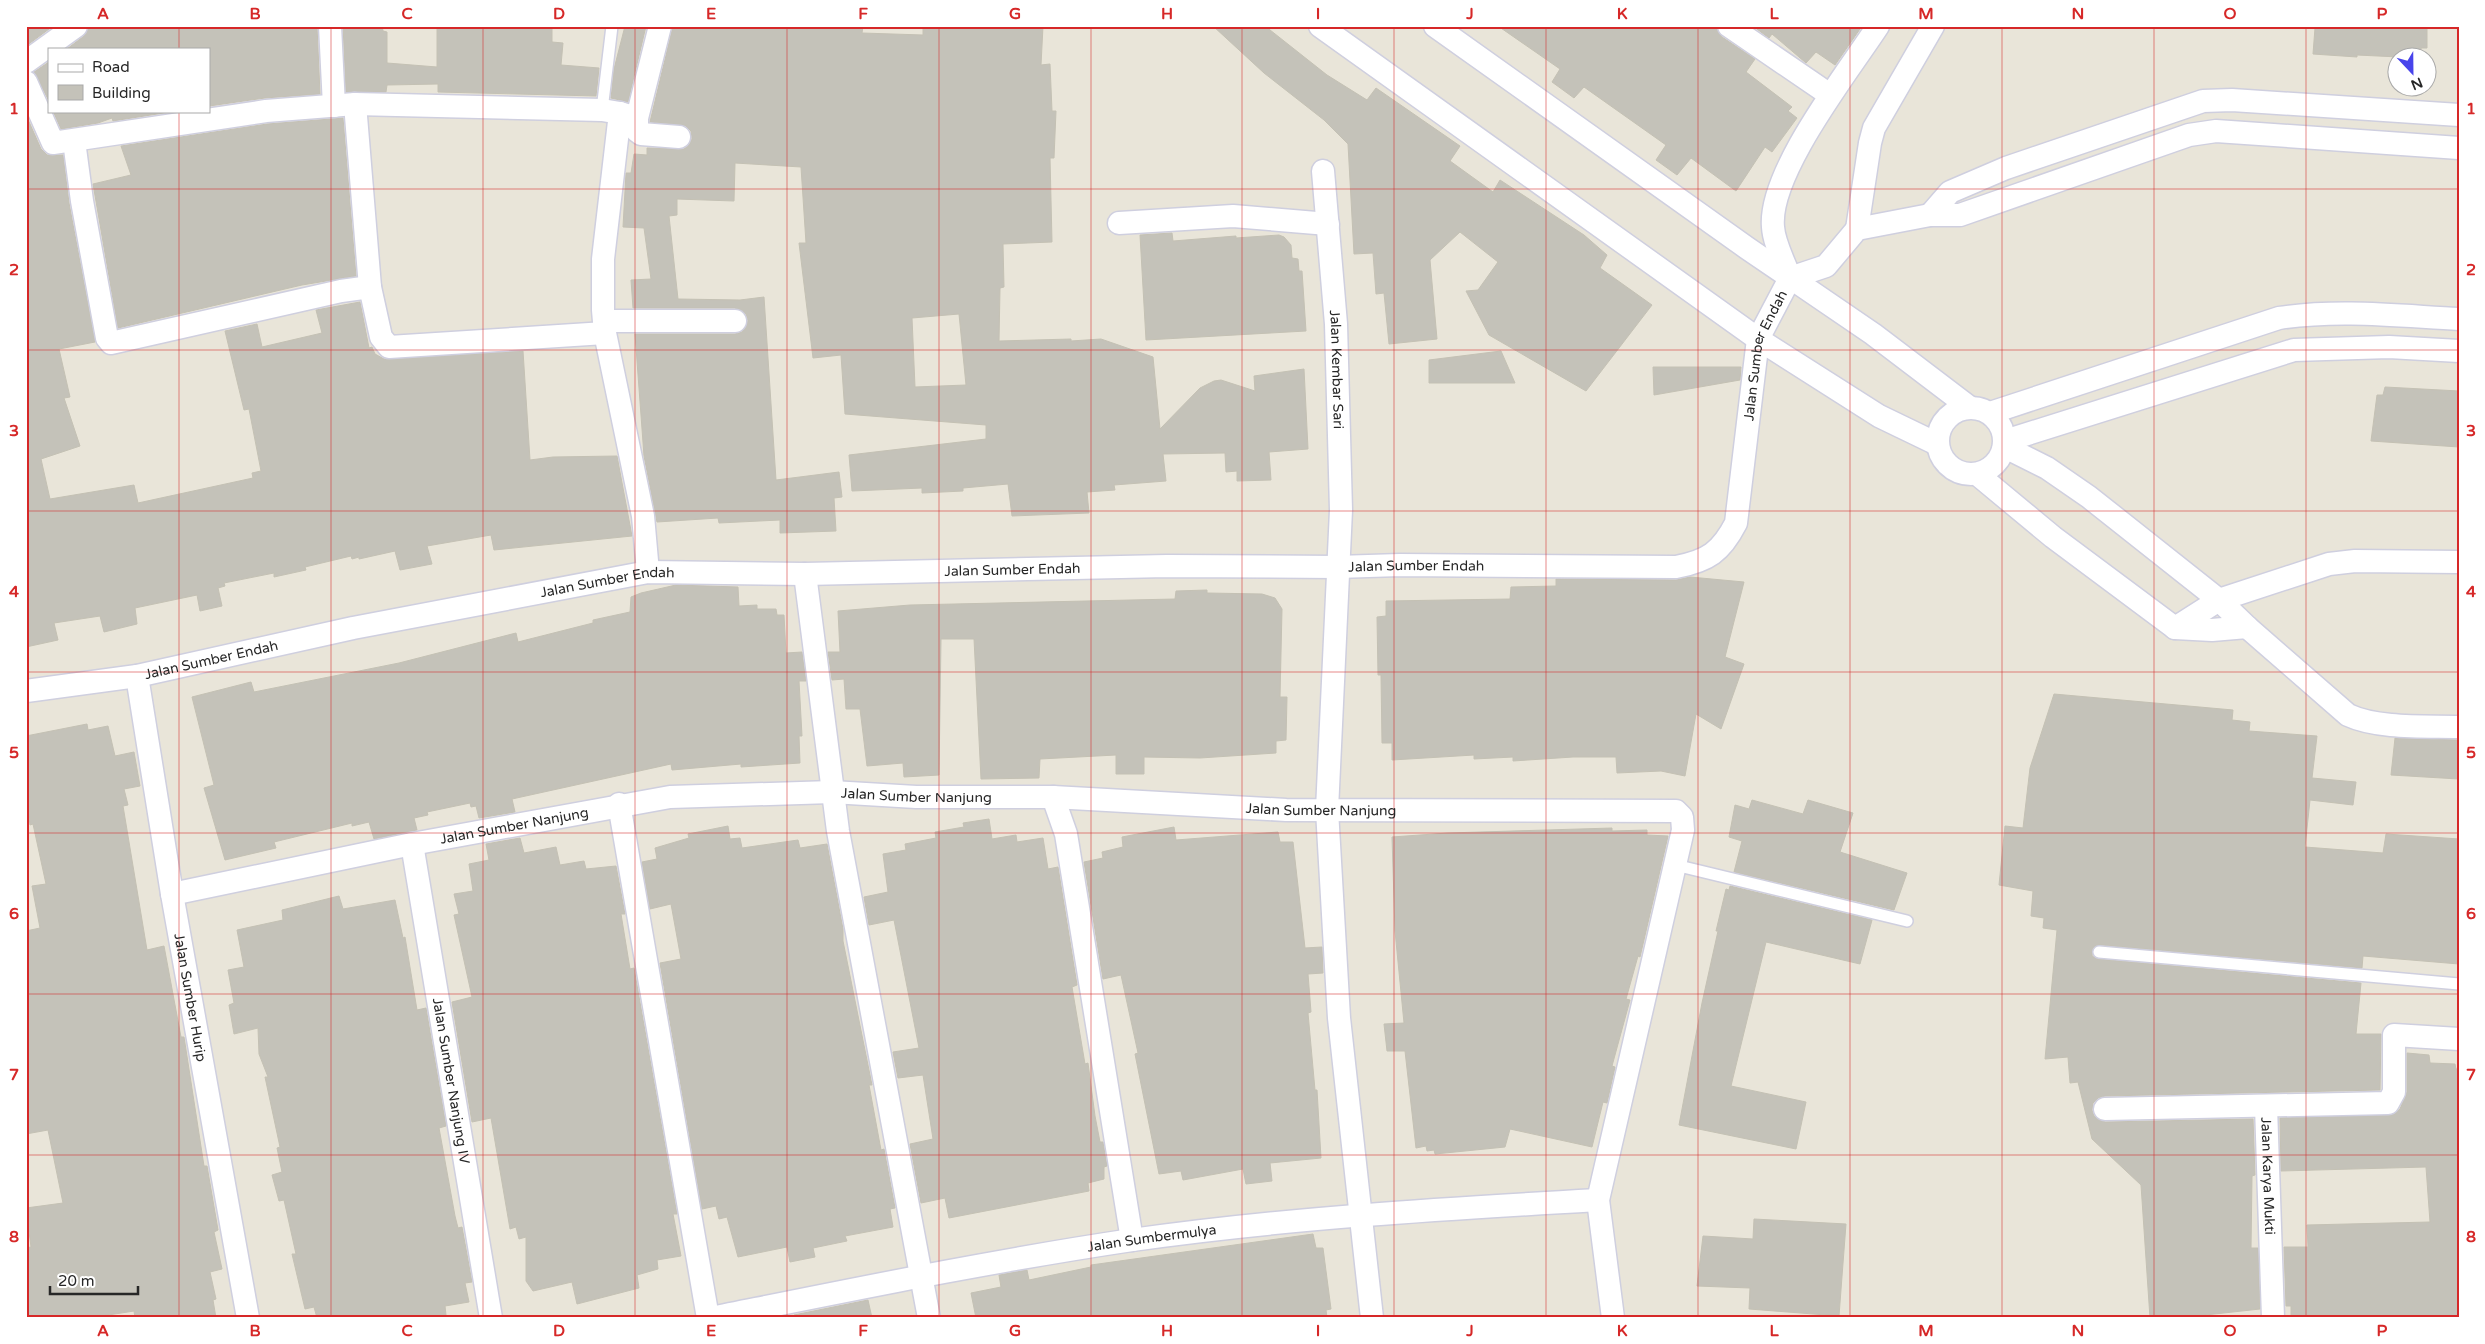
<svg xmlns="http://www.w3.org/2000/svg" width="2485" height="1344" font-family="'Varela Round',sans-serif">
<rect width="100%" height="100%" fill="#e9e5d9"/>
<!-- building -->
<g fill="#c4c2b9" stroke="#c4c1b4" fill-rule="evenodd">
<polygon points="26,26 53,26 26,46"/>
<polygon points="89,26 317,26 320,94 265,98 209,106 209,49 67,49 84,36"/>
<polygon points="343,26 382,26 383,31 387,32 387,63 437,67 437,26 552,26 552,42 563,43 561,65 599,68 596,96 438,92 438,84 387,85 386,92 346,92"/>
<polygon points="625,26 646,26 628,102 611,98 614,69"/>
<path d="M 673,26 L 863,26 L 862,33 L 923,35 L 923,26 L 1043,26 L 1041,65 L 1050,64 L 1052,111 L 1056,111 L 1054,158 L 1050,158 L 1052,242 L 1003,244 L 1004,287 L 1000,288 L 999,341 L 1071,339 L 1071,341 L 1101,339 L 1153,357 L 1160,429 L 1200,388 L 1214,381 L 1221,380 L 1255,391 L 1254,376 L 1304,369 L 1308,449 L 1269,452 L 1271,480 L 1237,481 L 1237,471 L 1226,472 L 1225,453 L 1163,454 L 1166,481 L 1114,485 L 1115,490 L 1087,492 L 1089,513 L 1012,516 L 1008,484 L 963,488 L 963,491 L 922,493 L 922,488 L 852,491 L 849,455 L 986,439 L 986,425 L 845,414 L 841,355 L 813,358 L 799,243 L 806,243 L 801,167 L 735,163 L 734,201 L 677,199 L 677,215 L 669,216 L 678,299 L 740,300 L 764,297 L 776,480 L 839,472 L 842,497 L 834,498 L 836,531 L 780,533 L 780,520 L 719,523 L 718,518 L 657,522 L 644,456 L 635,334 L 735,334 L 742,332 L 748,321 L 746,314 L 735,308 L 633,308 L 631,280 L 651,279 L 644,228 L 623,227 L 626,173 L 631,173 L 634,154 L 647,155 L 647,148 L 684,149 L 689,145 L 692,139 L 691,131 L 686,126 L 650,122 ZM 959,314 L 966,385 L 915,387 L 912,318 Z"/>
<polygon points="1213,26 1265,26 1327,75 1367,100 1376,88 1460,146 1450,161 1493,192 1500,180 1584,235 1607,255 1600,268 1652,305 1586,391 1489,335 1466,291 1478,290 1498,262 1460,232 1430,260 1437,339 1389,344 1384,293 1376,294 1373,253 1354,254 1348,144 1324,120 1264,73"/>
<polygon points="1498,26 1716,26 1722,37 1755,59 1746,72 1792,107 1788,111 1797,118 1772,152 1765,147 1736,191 1691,158 1677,175 1656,160 1666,145 1584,87 1574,98 1552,82 1560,69"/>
<polygon points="1753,26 1862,26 1835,65 1816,52 1806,63 1772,34 1769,38"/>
<polygon points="2327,26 2427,26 2427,48 2421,48 2420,58 2357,55 2357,57 2313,54 2315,28"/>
<polygon points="49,62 49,101 34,72"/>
<polygon points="53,111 176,111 113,121 112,118 98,123 61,129"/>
<polygon points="26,115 41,149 47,155 63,155 69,203 95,342 59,349 70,397 64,398 80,446 41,459 50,499 134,485 138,503 253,478 252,473 261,471 249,409 244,410 225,331 257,324 262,347 322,333 316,310 360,302 369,348 372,347 375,354 384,359 523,351 530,460 553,457 617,456 632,536 494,550 491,535 427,546 432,564 400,570 395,551 359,559 359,557 352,559 351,556 305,567 306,570 274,577 274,573 224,583 225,586 218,588 222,606 200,611 197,595 135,608 137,624 104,632 100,616 54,623 58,640 26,647"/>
<polygon points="343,118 356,276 302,285 118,328 93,184 131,175 121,146 267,124"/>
<polygon points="1172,233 1173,241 1236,236 1236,238 1279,235 1284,237 1291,245 1292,258 1298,259 1299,271 1302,271 1306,331 1146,340 1140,235"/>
<polygon points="1501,351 1515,383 1429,383 1429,360"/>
<polygon points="1653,367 1741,367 1740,380 1654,395"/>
<polygon points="2385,387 2459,391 2459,447 2371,441 2377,395 2383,395"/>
<polygon points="1690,577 1744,582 1725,657 1744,664 1721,729 1696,714 1685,776 1661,771 1617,773 1616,757 1573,757 1513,761 1513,757 1474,759 1474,755 1392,760 1392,743 1382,743 1381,675 1378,675 1377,617 1386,616 1386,601 1510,599 1511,587 1556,586 1556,579 1676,580"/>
<polygon points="676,585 738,587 739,606 757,605 757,609 776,609 777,615 784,615 786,653 802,652 806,681 799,681 802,736 799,736 800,763 741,767 741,764 672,770 671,764 512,799 515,812 479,818 476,806 471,807 470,803 427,812 428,815 414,818 417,830 374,839 369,822 352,826 352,823 274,842 276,848 225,860 204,788 214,785 192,697 251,682 254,692 399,663 516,633 518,642 593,623 593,620 630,612 631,597 641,593"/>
<polygon points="1207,590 1207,593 1262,594 1275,598 1282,609 1280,697 1287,697 1286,740 1276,741 1276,753 1200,758 1144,757 1144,774 1116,774 1116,755 1040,759 1039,778 981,779 974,639 941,639 939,775 904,777 903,763 867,766 860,709 846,709 844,679 832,680 828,652 840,652 838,611 910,605 1175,599 1176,591"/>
<polygon points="2054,694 2233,710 2232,720 2250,722 2249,731 2317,736 2312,778 2356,782 2353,805 2310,800 2305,847 2383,853 2386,834 2459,839 2459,964 2363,956 2362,968 2100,945 2093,948 2092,956 2098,959 2361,983 2356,1034 2381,1034 2380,1090 2105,1096 2098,1098 2093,1103 2092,1110 2094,1116 2105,1122 2253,1119 2255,1175 2252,1176 2251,1248 2258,1248 2260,1309 2178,1318 2150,1318 2141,1185 2092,1139 2078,1082 2070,1083 2068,1057 2045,1059 2057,930 2043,928 2044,918 2031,916 2033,891 1999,885 2005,826 2023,828 2030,768"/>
<polygon points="87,724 88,730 108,726 115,756 134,752 140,786 124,789 128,805 123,806 147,950 164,946 181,1037 184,1037 204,1166 207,1166 218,1230 214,1232 222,1269 210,1272 216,1299 213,1300 216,1318 135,1318 134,1311 89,1318 26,1318 26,1248 31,1247 26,1208 63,1203 48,1130 26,1134 26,931 40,928 32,886 46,884 33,824 30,825 26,796 26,736"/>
<polygon points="2395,738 2459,740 2459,779 2391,775"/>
<polygon points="1752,800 1803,814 1808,800 1853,813 1840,852 1907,873 1894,910 1734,872 1742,841 1729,837 1735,805 1749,809"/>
<polygon points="989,819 992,839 1016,835 1017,842 1043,838 1048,869 1058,867 1077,985 1072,987 1085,1064 1088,1063 1095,1116 1100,1142 1103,1142 1107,1166 1104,1167 1104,1179 1088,1183 1089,1191 949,1218 945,1198 921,1203 910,1144 933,1139 923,1075 898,1078 893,1052 919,1048 894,920 869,925 864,897 888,892 883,854 906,850 905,844 936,838 935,832 964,827 963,823"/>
<polygon points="728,826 730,839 740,838 742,848 798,840 800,848 827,844 843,929 843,941 872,1085 869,1085 881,1150 884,1149 895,1208 890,1209 893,1227 845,1236 847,1241 813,1248 815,1257 790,1262 787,1247 738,1257 727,1217 719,1219 716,1206 702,1209 660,963 681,959 671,904 650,909 642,862 657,859 655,848 689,838 688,834"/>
<polygon points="1174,827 1176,840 1278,832 1280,842 1293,842 1305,948 1322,947 1323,973 1308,974 1311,1012 1308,1013 1315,1090 1317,1090 1321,1158 1270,1163 1272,1181 1246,1184 1243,1169 1183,1180 1181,1171 1159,1174 1135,1054 1138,1053 1121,975 1103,979 1084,862 1103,858 1102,852 1123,847 1122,837"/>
<polygon points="1612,828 1612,831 1647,830 1647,835 1668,836 1640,957 1638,956 1626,999 1630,1000 1612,1066 1615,1067 1607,1103 1603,1102 1592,1147 1510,1129 1505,1147 1435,1154 1434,1150 1427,1151 1426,1146 1416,1148 1405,1051 1387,1051 1384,1024 1404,1023 1395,931 1392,837 1448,833"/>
<polygon points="520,838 524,853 556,847 560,865 584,861 586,869 616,866 625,914 621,914 630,969 634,968 677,1214 673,1214 681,1256 657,1260 658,1269 637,1275 639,1288 577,1304 572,1282 533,1291 526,1281 526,1237 519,1239 516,1227 510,1229 491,1118 472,1122 452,1002 472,997 454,915 459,914 454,894 473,891 469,864 489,860 486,844"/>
<polygon points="1730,886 1872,920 1860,964 1766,942 1731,1086 1806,1102 1796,1149 1679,1125 1702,1003 1718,931 1716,931 1726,889 1729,890"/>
<polygon points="339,896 343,909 395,900 403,938 405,937 417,1010 426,1008 446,1126 439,1128 455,1216 458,1228 462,1227 472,1282 465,1283 469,1302 445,1306 446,1315 430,1318 317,1318 314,1307 305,1309 292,1254 296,1254 284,1200 279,1201 272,1175 282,1172 277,1148 280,1147 265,1077 268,1077 259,1054 258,1028 234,1034 229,1005 234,1003 228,970 244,967 237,930 283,920 282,910"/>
<polygon points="2407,1053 2429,1055 2430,1063 2455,1064 2456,1069 2459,1069 2459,1318 2291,1318 2291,1306 2286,1306 2284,1247 2308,1247 2307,1225 2430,1222 2426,1167 2281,1171 2280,1118 2394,1114 2400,1109 2407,1092"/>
<polygon points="1754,1219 1846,1224 1839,1316 1749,1309 1750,1288 1697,1286 1703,1236 1753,1239"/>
<polygon points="1313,1234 1316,1248 1323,1248 1331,1309 1326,1310 1327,1318 976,1318 971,1293 1001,1287 999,1275 1027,1270 1029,1280 1091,1267 1091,1265"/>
<polygon points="868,1300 872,1318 795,1318 794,1315"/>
</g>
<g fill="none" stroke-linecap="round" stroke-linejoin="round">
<!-- service casing -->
<g stroke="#cfcfdf" stroke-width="14">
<g id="service">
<polyline points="602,110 612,26"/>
<polyline points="1675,865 1907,921"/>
<polyline points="2099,952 2459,984"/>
</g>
</g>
<!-- minor casing -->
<g stroke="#cfcfdf" stroke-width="25">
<g id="minor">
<polyline points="330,26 334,106"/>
<polyline points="1320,26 1758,339 1879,416 1937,444"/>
<polyline points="1435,26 1747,248 1873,334 1969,407"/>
<polyline points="1729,26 1830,95"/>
<polyline points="26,62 76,26"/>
<polyline points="26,82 53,143 266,111 355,104 602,110 620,113"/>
<polyline points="355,104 370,287"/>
<polyline points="637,118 637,131 641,134 679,137"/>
<polyline points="74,141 82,201 107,338 111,343 341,291 370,287 381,337 389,347 605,333"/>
<path id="s1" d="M 1323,171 L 1336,324 L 1341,510 L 1327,810 L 1339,1018 L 1372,1318"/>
<polyline points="1930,215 1950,192 2006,168 2203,101 2232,100 2459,115"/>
<polyline points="1119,223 1233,216 1328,224"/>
<polyline points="1857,229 1870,143 1874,128 1933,26"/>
<polyline points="1790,278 1826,266 1857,229 1930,215 1960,215 2189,135 2216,131 2459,148"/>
<path d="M 1790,278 C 1785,263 1774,244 1773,227 C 1768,173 1848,72 1878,26"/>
<polyline points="605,321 735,321"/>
<circle cx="1971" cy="441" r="33"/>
<path d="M 1990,413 L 2279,318 C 2339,309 2399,316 2459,319"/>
<polyline points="2005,441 2294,350 2389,347 2459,351"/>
<path d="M 2005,447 L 2047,468 L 2089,497 L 2219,600 L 2247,627 L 2348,715 C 2378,729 2426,726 2459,727"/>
<polyline points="1977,474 2053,537 2175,628 2212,630 2247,627"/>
<polyline points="648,572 643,516 605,333 603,310 603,259 620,113 637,118 660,26"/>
<polyline points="805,574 838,831 929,1318"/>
<polyline points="2175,628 2219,600 2329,564 2355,561 2459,562"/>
<path id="s2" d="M 137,676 L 172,894 L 248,1318"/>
<path id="s3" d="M 26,691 L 137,676 L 353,628 L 648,572 L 805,574 L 1167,566 L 1337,567 L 1400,565 L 1676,567 C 1708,561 1721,552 1736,523 L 1758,339 L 1790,278"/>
<polyline points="1053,797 1066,834 1132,1240"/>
<polyline points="619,804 708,1318"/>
<path id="s4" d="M 412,844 L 491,1318"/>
<path id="s5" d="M 172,894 L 412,844 L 670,797 L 832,792 L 916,797 L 1053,797 L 1286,810 L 1676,811 L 1682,817 L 1683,830 L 1598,1200 L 1613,1318"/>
<path id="s6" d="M 2266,1106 L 2273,1318"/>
<polyline points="2105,1109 2388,1103 2394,1092 2394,1035 2459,1039"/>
<path id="s7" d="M 711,1318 C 851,1290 991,1261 1132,1240 C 1287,1218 1442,1209 1598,1200"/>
</g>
</g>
<!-- service -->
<use href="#service" stroke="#fff" stroke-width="11"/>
<!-- minor -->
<use href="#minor" stroke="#fff" stroke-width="22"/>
</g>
<!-- grid -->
<path fill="none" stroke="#d62828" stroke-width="1" stroke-opacity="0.55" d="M 179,26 L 179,49M 331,26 L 331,1318M 483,26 L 483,1318M 635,26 L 635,1318M 787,26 L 787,1318M 939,26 L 939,1318M 1091,26 L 1091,1318M 1242,26 L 1242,1318M 1394,26 L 1394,1318M 1546,26 L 1546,1318M 1698,26 L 1698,1318M 1850,26 L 1850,1318M 2002,26 L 2002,1318M 2154,26 L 2154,1318M 2306,26 L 2306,1318M 179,111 L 179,1318M 26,189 L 2459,189M 26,350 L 2459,350M 26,511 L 2459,511M 26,672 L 2459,672M 26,833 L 2459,833M 26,994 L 2459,994M 26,1155 L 2459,1155"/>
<g text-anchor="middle" stroke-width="4.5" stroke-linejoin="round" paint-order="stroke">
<!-- street labels -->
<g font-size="14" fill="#272727" stroke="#fff">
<text dy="5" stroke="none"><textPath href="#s3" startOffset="1911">Jalan Sumber Endah</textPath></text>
<text dy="5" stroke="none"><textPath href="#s1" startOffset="199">Jalan Kembar Sari</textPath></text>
<text dy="5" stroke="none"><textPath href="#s3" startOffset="1402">Jalan Sumber Endah</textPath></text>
<text dy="5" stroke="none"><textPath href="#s3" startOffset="998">Jalan Sumber Endah</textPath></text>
<text dy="5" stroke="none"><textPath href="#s3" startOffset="592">Jalan Sumber Endah</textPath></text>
<text dy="5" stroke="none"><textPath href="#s3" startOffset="188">Jalan Sumber Endah</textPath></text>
<text dy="5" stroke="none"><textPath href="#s5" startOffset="754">Jalan Sumber Nanjung</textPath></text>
<text dy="5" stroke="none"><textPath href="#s5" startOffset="1159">Jalan Sumber Nanjung</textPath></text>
<text dy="5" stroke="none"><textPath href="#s5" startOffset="349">Jalan Sumber Nanjung</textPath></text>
<text dy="5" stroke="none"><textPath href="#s2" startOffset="326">Jalan Sumber Hurip</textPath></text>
<text dy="5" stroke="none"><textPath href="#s4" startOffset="240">Jalan Sumber Nanjung IV</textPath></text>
<text dy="5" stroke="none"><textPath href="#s6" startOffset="70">Jalan Karya Mukti</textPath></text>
<text dy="5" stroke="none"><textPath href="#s7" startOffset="448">Jalan Sumbermulya</textPath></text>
</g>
</g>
<!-- border -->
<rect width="2485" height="1344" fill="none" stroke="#ffffff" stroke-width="55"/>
<!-- legend -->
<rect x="48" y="48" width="162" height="65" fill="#ffffff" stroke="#a9a9a9"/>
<rect x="58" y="64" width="25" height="8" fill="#ffffff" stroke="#a9a9a9"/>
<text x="92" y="72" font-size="15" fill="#272727">Road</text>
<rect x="58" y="85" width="25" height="15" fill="#c4c2b9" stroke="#a9a9a9"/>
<text x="92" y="98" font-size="15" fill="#272727">Building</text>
<!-- north arrow -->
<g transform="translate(2412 72) rotate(158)"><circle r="24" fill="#ffffff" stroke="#a9a9a9"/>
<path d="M0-4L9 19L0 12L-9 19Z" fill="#4844eb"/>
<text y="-8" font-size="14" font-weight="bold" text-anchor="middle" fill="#272727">N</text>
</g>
<!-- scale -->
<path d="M50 1286v8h88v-8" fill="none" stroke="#272727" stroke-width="2.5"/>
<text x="58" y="1286" font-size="15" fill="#272727" stroke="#ffffff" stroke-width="4" paint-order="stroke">20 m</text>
<rect x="28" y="28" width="2430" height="1288" fill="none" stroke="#d62828" stroke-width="2"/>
<g font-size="16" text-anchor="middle" font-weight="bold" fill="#d62828">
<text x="103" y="19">A</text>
<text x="255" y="19">B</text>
<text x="407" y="19">C</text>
<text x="559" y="19">D</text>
<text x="711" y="19">E</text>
<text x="863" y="19">F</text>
<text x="1015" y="19">G</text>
<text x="1167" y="19">H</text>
<text x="1318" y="19">I</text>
<text x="1470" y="19">J</text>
<text x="1622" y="19">K</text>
<text x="1774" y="19">L</text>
<text x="1926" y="19">M</text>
<text x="2078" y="19">N</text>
<text x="2230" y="19">O</text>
<text x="2382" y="19">P</text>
<text x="14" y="114">1</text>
<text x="2471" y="114">1</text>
<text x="14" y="275">2</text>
<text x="2471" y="275">2</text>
<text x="14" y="436">3</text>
<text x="2471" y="436">3</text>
<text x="14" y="597">4</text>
<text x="2471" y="597">4</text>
<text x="14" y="758">5</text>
<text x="2471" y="758">5</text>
<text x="14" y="919">6</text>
<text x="2471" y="919">6</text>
<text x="14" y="1080">7</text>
<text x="2471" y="1080">7</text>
<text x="14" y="1242">8</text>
<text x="2471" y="1242">8</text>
<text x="103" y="1336">A</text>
<text x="255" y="1336">B</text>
<text x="407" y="1336">C</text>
<text x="559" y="1336">D</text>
<text x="711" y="1336">E</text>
<text x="863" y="1336">F</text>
<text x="1015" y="1336">G</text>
<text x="1167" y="1336">H</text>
<text x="1318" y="1336">I</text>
<text x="1470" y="1336">J</text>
<text x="1622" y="1336">K</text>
<text x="1774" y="1336">L</text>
<text x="1926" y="1336">M</text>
<text x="2078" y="1336">N</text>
<text x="2230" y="1336">O</text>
<text x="2382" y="1336">P</text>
</g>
</svg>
